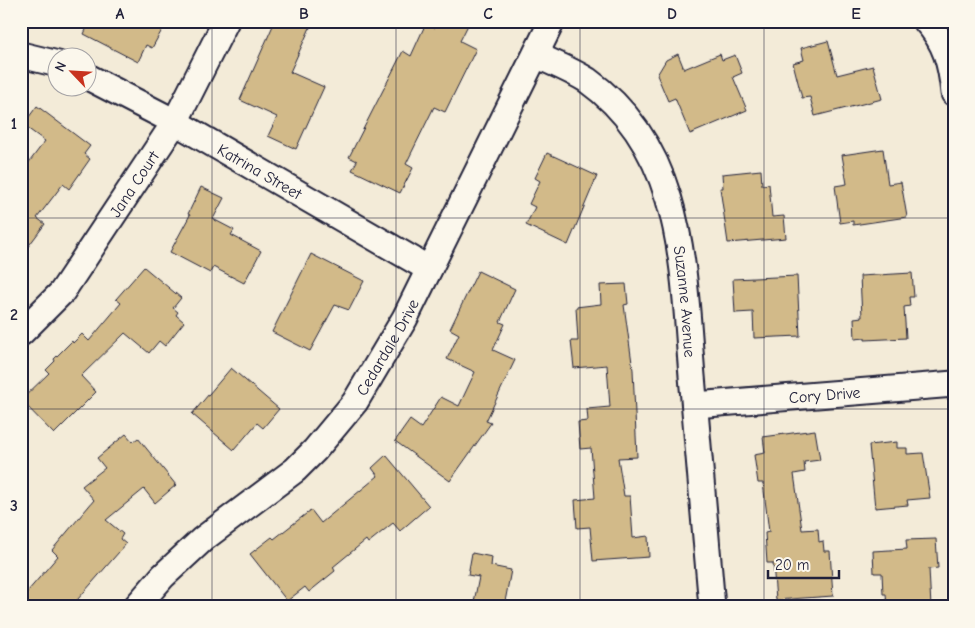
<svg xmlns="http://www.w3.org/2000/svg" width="975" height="628" font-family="'Comic Neue',sans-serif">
<rect width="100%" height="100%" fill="#f3ebd8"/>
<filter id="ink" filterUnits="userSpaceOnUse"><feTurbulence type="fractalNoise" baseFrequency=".02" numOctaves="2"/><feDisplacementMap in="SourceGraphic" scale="10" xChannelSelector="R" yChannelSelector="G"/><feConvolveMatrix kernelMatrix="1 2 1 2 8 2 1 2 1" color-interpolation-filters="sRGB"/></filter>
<g filter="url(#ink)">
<!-- building -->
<g fill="#d2ba89" stroke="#22223b">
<polygon points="90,21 167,21 152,48 146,45 138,62 84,34"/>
<polygon points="275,21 313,21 290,72 324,87 296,149 268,136 277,117 240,100"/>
<polygon points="439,21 470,21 460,41 476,49 445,112 434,107 406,164 413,168 400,193 352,170 357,161 349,157 403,51 411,56 426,23 435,28"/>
<polygon points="828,41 837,75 873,66 882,99 815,116 810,97 802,98 793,63 804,60 801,48"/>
<polygon points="678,54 684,69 720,54 722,60 735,55 742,73 733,77 747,110 690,134 675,98 668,101 657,75 666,60"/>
<polygon points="37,106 90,146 84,154 90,159 69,189 63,184 37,218 45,224 21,256 21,173 45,141 23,125"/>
<polygon points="883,149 888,184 901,182 907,217 853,225 853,221 840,223 835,186 847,184 842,155"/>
<polygon points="547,153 597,176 568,245 526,225 535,207 529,204 540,181 535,178"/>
<polygon points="761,170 762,185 769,184 772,217 784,216 786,238 728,243 720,188 723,188 722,174"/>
<polygon points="201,187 224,198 213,219 234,230 231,235 261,251 244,283 213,267 210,273 170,252 190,215 188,214"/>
<polygon points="311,254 364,281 349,310 335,305 310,351 272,332"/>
<polygon points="144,267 181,298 173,308 178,312 176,315 184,322 165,346 159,341 149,353 125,333 81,376 96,392 54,434 21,400 49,373 46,370 55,361 54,359 72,341 73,343 82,334 89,341 121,303 116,299"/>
<polygon points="478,271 515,289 500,322 505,324 493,350 515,360 486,421 491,423 450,481 395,441 410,420 421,428 441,397 459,406 475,372 447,359 459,334 450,329"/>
<polygon points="912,273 914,297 909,297 910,306 904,307 906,338 865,340 865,338 855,339 854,318 862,317 860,276"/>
<polygon points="797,276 800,336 754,338 753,312 735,313 733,279"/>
<polygon points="626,284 628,304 624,305 633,370 637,457 618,458 624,496 630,496 633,538 648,536 649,557 593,561 590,527 577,528 575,500 595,498 591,448 580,449 578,422 588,421 587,409 610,407 607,365 574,368 571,341 578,341 576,307 601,304 600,285"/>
<polygon points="231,368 279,409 263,428 257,423 234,450 192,414"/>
<polygon points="815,430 820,460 804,462 805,472 794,474 802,530 818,529 819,542 823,541 824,551 830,551 833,596 776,600 773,563 767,563 765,533 769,532 763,483 758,483 754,455 765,453 763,437"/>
<polygon points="126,434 133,442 138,438 176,485 155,503 144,489 106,520 123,534 120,539 126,544 71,607 21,607 21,599 58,556 52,550 94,500 82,486 105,468 97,458"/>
<polygon points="897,442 897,448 907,448 907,454 923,453 930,498 907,500 908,505 875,508 869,445"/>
<polygon points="386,455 429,506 400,531 393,523 368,543 366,540 333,567 335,571 309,592 305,587 287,601 250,554 272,537 274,539 311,510 321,523 378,476 372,468"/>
<polygon points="936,539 938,568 929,569 931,607 887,607 886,594 883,594 882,573 874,573 873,551 907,549 906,540"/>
<polygon points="472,553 492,557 491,566 511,570 504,607 474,602 479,577 468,575"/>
</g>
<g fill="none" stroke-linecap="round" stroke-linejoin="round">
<!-- minor casing -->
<g stroke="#22223b" stroke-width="29">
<g id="minor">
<path d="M 926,21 C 946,43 951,64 954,93"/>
<polyline points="21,55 58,64"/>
<path id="s1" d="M 536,55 C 553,63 571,70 587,80 C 685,150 683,269 692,376 C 699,453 705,530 712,607"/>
<path id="s2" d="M 88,77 L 175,122 L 429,269"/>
<path id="s3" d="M 21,333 L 62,292 L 175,122 L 226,21"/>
<path id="s4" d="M 695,405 L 954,384"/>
<path id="s5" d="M 136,607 L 163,576 L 203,539 L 295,470 L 315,450 L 355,402 L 405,318 L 552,21"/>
</g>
</g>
<!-- minor -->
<use href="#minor" stroke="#fbf7ec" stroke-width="25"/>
</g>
</g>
<!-- grid -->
<path fill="none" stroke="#22223b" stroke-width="1" stroke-opacity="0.55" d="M 212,21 L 212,607M 396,21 L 396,607M 580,21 L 580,607M 764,21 L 764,607M 21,218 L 954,218M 21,409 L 954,409"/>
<g text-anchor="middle" stroke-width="5" stroke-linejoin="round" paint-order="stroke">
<!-- street labels -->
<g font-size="16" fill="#22223b" stroke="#fbf7ec">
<text dy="6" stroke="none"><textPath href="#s2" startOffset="196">Katrina Street</textPath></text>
<text dy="6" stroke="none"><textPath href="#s3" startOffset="188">Jana Court</textPath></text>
<text dy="6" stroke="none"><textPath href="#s1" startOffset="308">Suzanne Avenue</textPath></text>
<text dy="6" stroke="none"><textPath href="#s5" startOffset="365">Cedardale Drive</textPath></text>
<text dy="6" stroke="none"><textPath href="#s4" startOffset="130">Cory Drive</textPath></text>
</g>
</g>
<!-- margin -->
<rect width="975" height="628" fill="none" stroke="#fbf7ec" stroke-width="55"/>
<!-- north arrow -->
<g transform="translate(72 72) rotate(295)"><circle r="24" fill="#fbf7ec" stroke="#a4a2a5"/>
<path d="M0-4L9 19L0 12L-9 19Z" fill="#c8321e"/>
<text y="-8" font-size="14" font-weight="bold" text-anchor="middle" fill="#22223b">N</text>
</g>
<!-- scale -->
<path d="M768 570v8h71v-8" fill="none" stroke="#22223b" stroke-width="2.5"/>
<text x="775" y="570" font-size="15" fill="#22223b" stroke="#fbf7ec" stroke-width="4" paint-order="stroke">20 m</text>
<rect x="28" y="28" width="920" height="572" fill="none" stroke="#22223b" stroke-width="2"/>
<g font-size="16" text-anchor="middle" font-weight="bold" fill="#22223b">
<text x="120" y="19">A</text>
<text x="304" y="19">B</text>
<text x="488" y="19">C</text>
<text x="672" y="19">D</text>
<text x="856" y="19">E</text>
<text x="14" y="129">1</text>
<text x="14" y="320">2</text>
<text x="14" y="511">3</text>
</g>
</svg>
